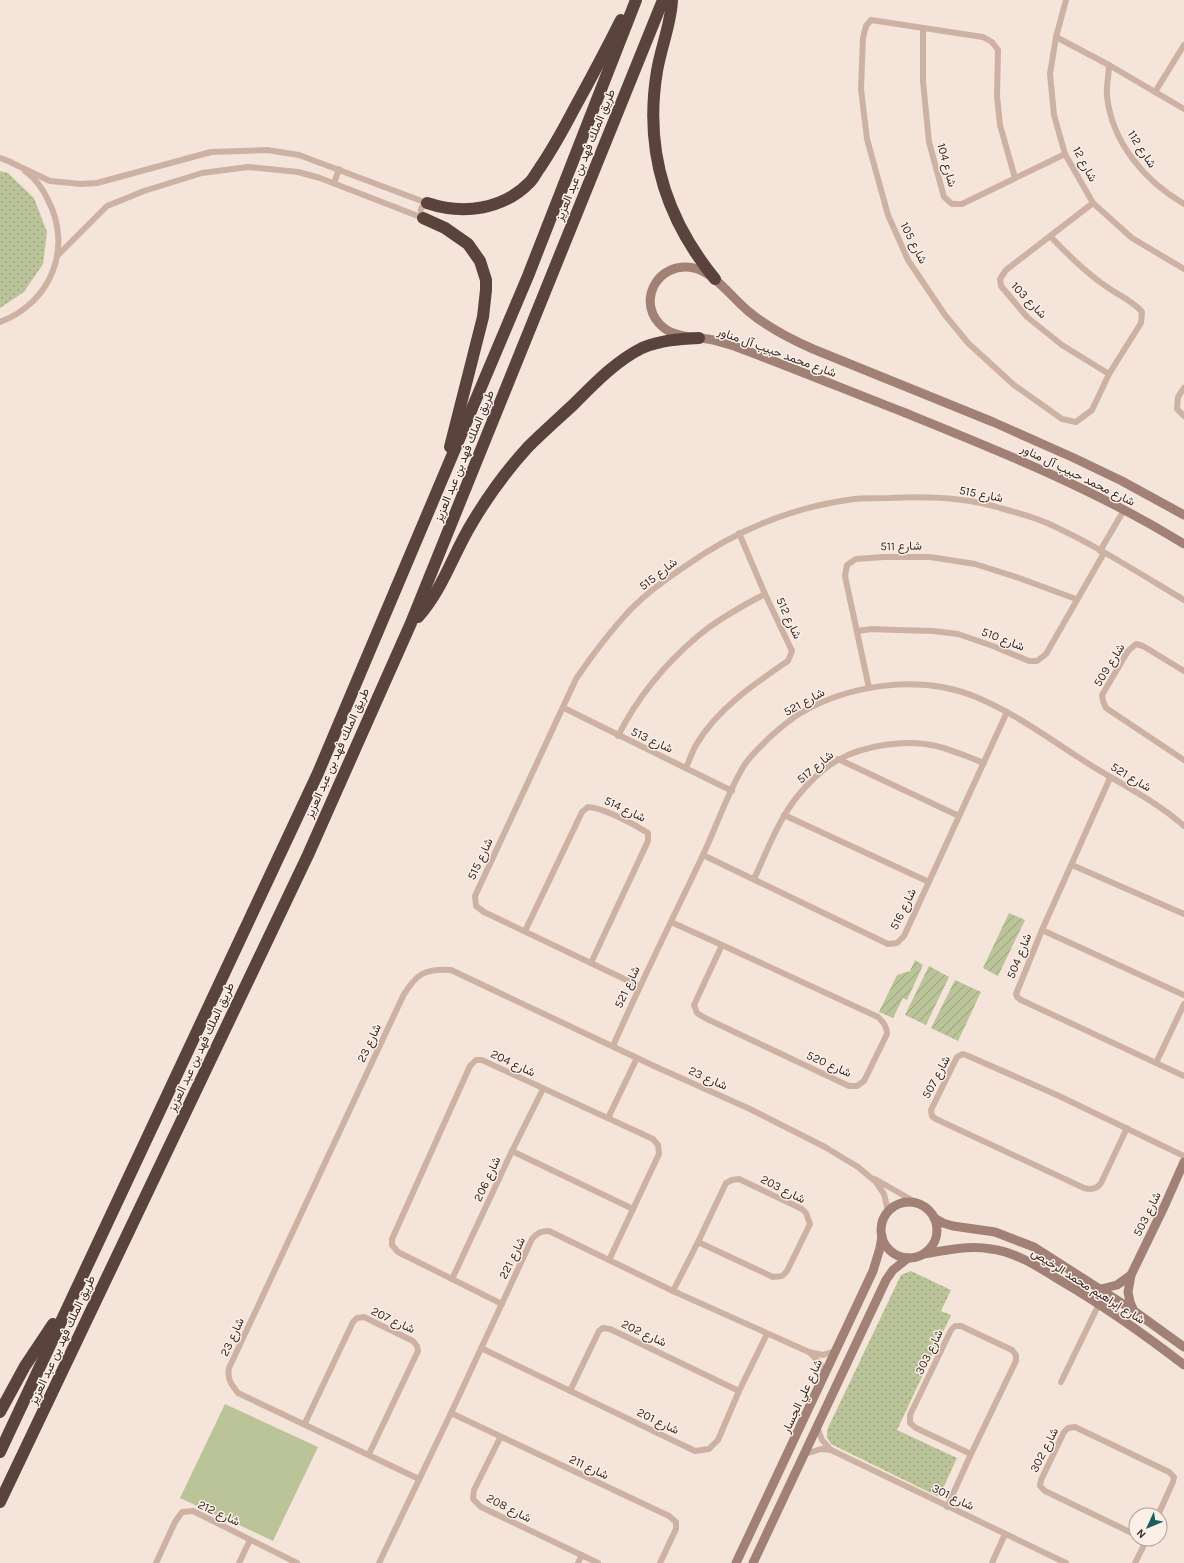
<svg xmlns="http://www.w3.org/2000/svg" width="1184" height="1563" font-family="Karla,Vazirmatn,sans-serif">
<defs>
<pattern id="grass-dots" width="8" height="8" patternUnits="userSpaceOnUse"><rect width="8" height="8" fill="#bbc498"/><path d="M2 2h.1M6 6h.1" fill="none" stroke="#999f7c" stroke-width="1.8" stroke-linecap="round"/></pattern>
<pattern id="garden-furrows" width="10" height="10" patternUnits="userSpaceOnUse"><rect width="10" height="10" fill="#bbc498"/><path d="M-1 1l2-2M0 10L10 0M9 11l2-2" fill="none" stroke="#999f7c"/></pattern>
</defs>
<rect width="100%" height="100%" fill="#f4e4da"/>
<!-- grass -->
<g fill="url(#grass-dots)">
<polygon points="0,171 8,173 34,198 47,232 43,264 24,292 0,308"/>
<polygon points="911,1271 951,1290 941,1311 951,1315 897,1430 957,1458 939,1497 831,1444 827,1438 827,1430 901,1275"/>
</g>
<!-- park -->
<polygon fill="#bbc498" points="225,1404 318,1447 273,1541 233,1522 234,1520 227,1517 225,1519 180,1498"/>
<!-- garden -->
<g fill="url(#garden-furrows)">
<polygon points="1009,913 1025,920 998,976 983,968"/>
<polygon points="915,960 923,965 907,1000 903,998 893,1018 879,1012 897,975 910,971"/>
<polygon points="929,966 949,977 926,1025 905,1015"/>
<polygon points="955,980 981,992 958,1041 931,1028"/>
</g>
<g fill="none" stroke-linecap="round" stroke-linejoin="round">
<!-- street -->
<g stroke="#cdb2a4" stroke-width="6">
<polyline points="1066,0 1056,37 1050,74 1054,115 1065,154 1093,203 1132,238 1184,269"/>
<polyline points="923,28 923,81 929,142 944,197 952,204 962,204 1065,154"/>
<polyline points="1056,37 1109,65 1184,109"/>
<path d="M 1109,65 C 1109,75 1106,86 1107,96 C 1112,143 1145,181 1184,204"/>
<polyline points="1155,92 1184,45"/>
<polyline points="0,158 11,162"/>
<path d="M 8,161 L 50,181 L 81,184 L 97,183 L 211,152 L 267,150 L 299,155 L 427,203 C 420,206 419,212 423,218"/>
<path d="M 1015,178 L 1000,125 L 997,96 L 998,50 L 992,42 L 983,37 L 871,20 L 866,26 L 863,38 L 861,89 L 867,139 L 888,215 L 908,260 L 945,315 L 968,343 L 1014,385 L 1062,419 L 1076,422 L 1092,410 L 1109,374 L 1141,323 L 1142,312 C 1133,301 1118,295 1107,287 C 1086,273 1068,255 1051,237"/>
<polyline points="334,183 339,169"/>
<polyline points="1093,203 1006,270 1000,279 1001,286 1027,317 1062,345 1109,374"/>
<polyline points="57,256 107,206 144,191 202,173 248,167 298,172 320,178 423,218"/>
<path d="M 0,322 C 51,303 73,248 48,200 C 43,189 35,178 25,171"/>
<polyline points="1184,388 1178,397 1177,409 1184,416"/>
<polyline points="1100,551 1124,510"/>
<polyline points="857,631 872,629 897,630 933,631 958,634 993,646 1029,661 1037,661 1046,654 1104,553"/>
<polyline points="1184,671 1143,646 1136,644 1128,651 1102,695 1103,701 1106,708 1184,760"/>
<polyline points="869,688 845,576 847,565 856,559 884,557 930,557 975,564 1019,578 1076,599"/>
<polyline points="564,708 732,791"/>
<path d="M 618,736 C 637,698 665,664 698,636 C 718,619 742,606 765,594"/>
<polyline points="838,759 959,816"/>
<path d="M 686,768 C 689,761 692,752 696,745 C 717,709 754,684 788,661 L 792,651 L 765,594 L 739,533"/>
<polyline points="1110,778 1042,930 1016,994 1017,997 1021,1000 1184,1076"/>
<polyline points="784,815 929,882"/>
<polyline points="703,855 888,944 897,943 904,936 1007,712"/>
<polyline points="1072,865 1184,914"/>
<path d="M 754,879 C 764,858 772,836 784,816 C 796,795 817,772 838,760 C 864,745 907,739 936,746 C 953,750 968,757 984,763"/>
<path d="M 671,922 L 722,945 L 694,1005 L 697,1013 L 705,1018 L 849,1086 L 857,1086 L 864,1081 L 887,1034 C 887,1026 883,1022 878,1017 L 722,945"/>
<polyline points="1042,930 1184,995"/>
<path d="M 525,931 L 582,812 L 588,807 C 604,808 634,824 648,833 L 648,841 L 591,963"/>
<path d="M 639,986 L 484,912 L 476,906 L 475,896 L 576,679 C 593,654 611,630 632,608 C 648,592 666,579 684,567 C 735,531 792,507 854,499 C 866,498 878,498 889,498 C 926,496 965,497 1000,508 C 1015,512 1032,517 1047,523 C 1094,544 1139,573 1184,600"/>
<path d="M 613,1046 C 641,982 672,920 702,857 C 716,828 728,791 745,764 C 752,754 761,746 770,737 C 779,729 788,721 799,714 C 849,684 921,674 976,697 C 1017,714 1054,742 1092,766 C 1123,785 1157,802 1184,826"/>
<polyline points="1156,1063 1184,1004"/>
<polyline points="608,1118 637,1058"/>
<path d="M 1127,1128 L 1101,1183 C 1097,1189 1091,1190 1084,1188 L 936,1119 L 932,1116 L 931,1110 L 957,1057 L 963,1054 L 966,1055 L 1057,1095 L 1184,1156"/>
<polyline points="512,1151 633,1209"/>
<polyline points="875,1179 917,1203"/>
<polyline points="452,1279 512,1151 543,1089"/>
<polyline points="673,1291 698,1242 773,1277 782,1276 787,1271 810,1224 806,1213 802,1209 739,1179 732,1180 726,1183 698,1242"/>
<polyline points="502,1304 398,1252 392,1245 392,1239 470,1066 476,1060 482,1060 653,1139 658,1145 659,1154 609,1260"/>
<polyline points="481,1348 695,1451 709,1449 718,1440 739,1391 767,1334"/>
<polyline points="810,1353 820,1363 825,1375"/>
<polyline points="1061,1382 1099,1304"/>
<polyline points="570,1391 599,1331 603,1328 610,1329 739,1391"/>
<polyline points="451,1413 669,1516 676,1522 676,1529 660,1563"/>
<polyline points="305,1423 353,1322 357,1318 364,1317 413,1341 417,1346 418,1351 369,1454"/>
<polyline points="817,1427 822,1440 831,1450 1066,1563"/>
<polyline points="500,1438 474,1490 473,1499 481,1507 598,1563"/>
<polyline points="805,1454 821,1449 831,1450"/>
<path d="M 419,1479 L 238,1393 C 231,1384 227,1379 229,1368 L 403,996 C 416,974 425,968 451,970 L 654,1066 L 750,1109 L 825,1147 L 858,1167 L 876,1182 L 884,1194 L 888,1211"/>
<polyline points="947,1507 971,1454 1016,1361 1016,1355 1012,1350 961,1326 955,1326 951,1330 910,1415 910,1423 916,1428 971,1454"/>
<polyline points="1136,1535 1045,1491 1040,1486 1041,1480 1064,1432 1068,1428 1075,1427 1169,1472 1174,1477 1173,1482 1158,1515"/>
<polyline points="156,1563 175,1522 182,1512 193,1511 297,1563"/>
<polyline points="239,1563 250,1540"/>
<path d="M 379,1563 L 451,1413 L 532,1239 C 537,1233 541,1231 549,1231 L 673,1291 L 809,1352 L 823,1355 L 835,1351"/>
<polyline points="578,1563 582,1555"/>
<polyline points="992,1563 1005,1534"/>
<polyline points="1135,1563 1147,1539"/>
</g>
<!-- secondary -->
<g stroke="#a18076" stroke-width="9">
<path d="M 1184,515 L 1122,481 L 1074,458 L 993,422 L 813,349 C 790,339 767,327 748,311 C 731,297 716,274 694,268 C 657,260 634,304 664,328 C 677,338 698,337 713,340 C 720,342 727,344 734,346 C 791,367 846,390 903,412 C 999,451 1095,489 1184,544"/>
<circle cx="909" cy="1230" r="28"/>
<polyline points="934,1218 943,1223 953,1226 995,1232 1034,1247 1134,1311 1184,1347"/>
<path d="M 924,1254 C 946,1250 969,1245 991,1249 C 1015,1252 1037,1266 1058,1279 C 1101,1304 1144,1334 1184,1365"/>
<polyline points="1101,1289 1117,1285 1131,1275"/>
<polyline points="1134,1311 1130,1302 1128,1292 1131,1275 1164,1207 1184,1162"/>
<polyline points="736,1563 873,1271 880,1248 882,1236"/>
<polyline points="753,1563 886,1280 893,1270 908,1258"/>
</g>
<!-- highway -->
<g stroke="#5a423d" stroke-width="12">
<path d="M 672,0 C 671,24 661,47 657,71 C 644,149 665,218 715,279"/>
<path d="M 427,203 C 463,215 503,210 530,182 C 534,178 536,173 539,169 C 552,150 563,130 574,109 C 590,80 606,50 621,20"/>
<polyline points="423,218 445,228 468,244 480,261 486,280 486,290 483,317 450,447"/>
<path d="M 418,617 C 443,589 453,554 472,523 C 488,496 507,470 528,447 C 543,432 559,418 574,404 C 595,383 616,361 642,348 C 661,340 679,339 699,338"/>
<polyline points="0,1412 25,1366 53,1324"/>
<polyline points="0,1452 318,773 528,276 636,0"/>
<polyline points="0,1502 308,855 411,623 663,0"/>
</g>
</g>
<g text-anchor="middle" stroke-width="3" stroke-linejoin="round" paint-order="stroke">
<!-- street labels -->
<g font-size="12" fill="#382a27" stroke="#fbefe7">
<text transform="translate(1142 149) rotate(57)" y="4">شارع 112</text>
<text transform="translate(585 155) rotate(-68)" y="4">طريق الملك فهد بن عبد العزيز</text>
<text transform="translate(1085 164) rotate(62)" y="4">شارع 12</text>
<text transform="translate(947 165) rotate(75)" y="4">شارع 104</text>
<text transform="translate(914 243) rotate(63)" y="4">شارع 105</text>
<text transform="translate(1029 300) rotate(46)" y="4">شارع 103</text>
<text transform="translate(777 352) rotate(20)" y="4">شارع محمد حبيب آل مناور</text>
<text transform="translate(464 456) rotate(-68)" y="4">طريق الملك فهد بن عبد العزيز</text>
<text transform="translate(1078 475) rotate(26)" y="4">شارع محمد حبيب آل مناور</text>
<text transform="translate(981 494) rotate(11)" y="4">شارع 515</text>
<text transform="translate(901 546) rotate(-1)" y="4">شارع 511</text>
<text transform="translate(658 574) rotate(-38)" y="4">شارع 515</text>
<text transform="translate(789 618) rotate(65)" y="4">شارع 512</text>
<text transform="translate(1003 639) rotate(21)" y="4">شارع 510</text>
<text transform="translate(1109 665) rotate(-58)" y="4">شارع 509</text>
<text transform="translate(804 702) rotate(-29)" y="4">شارع 521</text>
<text transform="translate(652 740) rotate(25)" y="4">شارع 513</text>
<text transform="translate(337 753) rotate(-66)" y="4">طريق الملك فهد بن عبد العزيز</text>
<text transform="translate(815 767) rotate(-40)" y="4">شارع 517</text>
<text transform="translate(1131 777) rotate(31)" y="4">شارع 521</text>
<text transform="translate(625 809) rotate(25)" y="4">شارع 514</text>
<text transform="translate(480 859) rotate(-65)" y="4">شارع 515</text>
<text transform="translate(903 909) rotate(-64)" y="4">شارع 516</text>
<text transform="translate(1019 956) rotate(-68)" y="4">شارع 504</text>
<text transform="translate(627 987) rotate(-65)" y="4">شارع 521</text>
<text transform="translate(369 1043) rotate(-65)" y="4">شارع 23</text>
<text transform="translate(201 1047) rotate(-65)" y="4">طريق الملك فهد بن عبد العزيز</text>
<text transform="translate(513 1063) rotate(25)" y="4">شارع 204</text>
<text transform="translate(829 1064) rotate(24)" y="4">شارع 520</text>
<text transform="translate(936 1077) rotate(-62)" y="4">شارع 507</text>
<text transform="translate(708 1078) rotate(24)" y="4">شارع 23</text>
<text transform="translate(487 1179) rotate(-65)" y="4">شارع 206</text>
<text transform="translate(783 1189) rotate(27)" y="4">شارع 203</text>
<text transform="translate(1147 1214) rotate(-64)" y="4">شارع 503</text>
<text transform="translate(512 1258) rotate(-64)" y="4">شارع 221</text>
<text transform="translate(1088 1286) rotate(32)" y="4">شارع إبراهيم محمد الرخيص</text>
<text transform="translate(393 1320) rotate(25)" y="4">شارع 207</text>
<text transform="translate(644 1333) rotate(25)" y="4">شارع 202</text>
<text transform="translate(232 1337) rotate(-65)" y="4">شارع 23</text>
<text transform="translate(62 1340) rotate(-65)" y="4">طريق الملك فهد بن عبد العزيز</text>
<text transform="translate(929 1352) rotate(-64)" y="4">شارع 303</text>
<text transform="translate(802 1396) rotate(-65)" y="4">شارع علي الجسار</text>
<text transform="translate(658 1421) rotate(26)" y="4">شارع 201</text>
<text transform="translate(1044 1450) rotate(-63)" y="4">شارع 302</text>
<text transform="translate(589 1467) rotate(25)" y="4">شارع 211</text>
<text transform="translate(953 1497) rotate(26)" y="4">شارع 301</text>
<text transform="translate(509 1508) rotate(27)" y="4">شارع 208</text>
<text transform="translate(219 1513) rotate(25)" y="4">شارع 212</text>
</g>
</g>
<!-- north arrow -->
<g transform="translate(1148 1527) rotate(226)"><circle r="19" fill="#fbefe7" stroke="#ada09a"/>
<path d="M0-3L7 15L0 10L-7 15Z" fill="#185e59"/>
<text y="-6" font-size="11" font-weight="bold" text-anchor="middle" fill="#382a27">N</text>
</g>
</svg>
